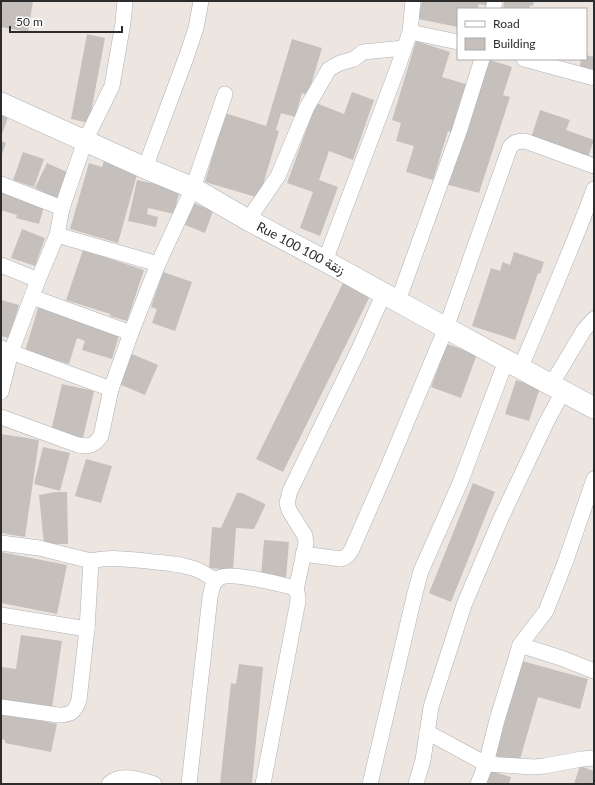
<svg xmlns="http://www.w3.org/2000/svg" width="595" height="785" font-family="Lato,Vazirmatn,sans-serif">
<rect width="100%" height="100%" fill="#ede6e0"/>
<!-- building -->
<g fill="#c5c0bc">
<polygon points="1,1 33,1 28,32 1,27"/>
<polygon points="422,1 489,1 488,6 479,4 477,9 458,9 458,27 418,19"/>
<polygon points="504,1 534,1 533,6 530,5 529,9 503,9"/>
<polygon points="87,34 105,38 89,123 71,119"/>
<polygon points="292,39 322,48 308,95 302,93 295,117 281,113 276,130 279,131 259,198 205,182 225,113 266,126"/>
<polygon points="416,41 450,52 442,77 466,84 451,132 448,131 433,180 406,172 414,146 396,141 401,123 392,120"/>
<polygon points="586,55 594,57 594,74 579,71 581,59 586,59"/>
<polygon points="490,60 512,67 503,95 510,97 479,193 445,184"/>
<polygon points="352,92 374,100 353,160 329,151 319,180 338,187 320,236 300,228 313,192 287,183 316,103 344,114"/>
<polygon points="1,108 10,111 1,137"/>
<polygon points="540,110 570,120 566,130 594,140 588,157 531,138"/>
<polygon points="1,141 6,143 1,157"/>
<polygon points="23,152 44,159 34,187 13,180"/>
<polygon points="104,161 138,171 118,243 70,229 89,163 102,167"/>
<polygon points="47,163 71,174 59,200 35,188"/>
<polygon points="137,180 180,189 174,214 148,208 147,214 158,217 156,227 128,221"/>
<polygon points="1,185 45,203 39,224 16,218 17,215 1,210"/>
<polygon points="193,203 213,211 205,233 185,225"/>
<polygon points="22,229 45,238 35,266 11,258"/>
<polygon points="83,250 144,270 127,321 110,316 110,314 66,300"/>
<polygon points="514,252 544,262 540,274 538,273 515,340 472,326 491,268 500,271 503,262 510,265"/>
<polygon points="163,272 192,282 175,331 152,323 157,309 151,307"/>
<polygon points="343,283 370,296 283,472 256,459"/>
<polygon points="1,300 19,305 9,338 1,336"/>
<polygon points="39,305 121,329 112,359 82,350 85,341 77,338 69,364 25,351"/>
<polygon points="447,344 477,354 461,398 431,387"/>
<polygon points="132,354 158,365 145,395 119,384"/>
<polygon points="516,380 540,388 529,421 505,414"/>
<polygon points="62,384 94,391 83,438 51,431"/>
<polygon points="1,434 39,440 25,537 1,533"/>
<polygon points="43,447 70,453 60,491 34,484"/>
<polygon points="86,459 112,466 101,503 75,496"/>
<polygon points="473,483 495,492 451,602 429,593"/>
<polygon points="56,492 67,492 68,544 44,544 39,495"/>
<polygon points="237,493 242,493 265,504 265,506 254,529 236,528 233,570 209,568 212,527 221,528"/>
<polygon points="264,540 289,542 286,578 261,576"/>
<polygon points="1,552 67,565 57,614 1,603"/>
<polygon points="21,635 62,641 52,708 1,700 1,667 16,669"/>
<polygon points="522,661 588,679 580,709 538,697 519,763 495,756"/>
<polygon points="239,664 263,667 252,784 220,784 231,683 236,684"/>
<polygon points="1,712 57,724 51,752 5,743 5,740 1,739"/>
<polygon points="580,766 594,771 594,784 574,784"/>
<polygon points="488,770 511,777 509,784 483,784"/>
</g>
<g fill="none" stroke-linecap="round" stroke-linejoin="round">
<!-- street casing -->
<g stroke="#adb0b7" stroke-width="16">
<g id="street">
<polyline points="493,9 495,1"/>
<polyline points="410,32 458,42"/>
<polyline points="524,59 594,78"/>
<polyline points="145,168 187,55 196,28 201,1"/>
<polyline points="1,184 62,208"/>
<polyline points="248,220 278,176 307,107 329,69 340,63 354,59 363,52 404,48"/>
<polyline points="57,235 158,264"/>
<polyline points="325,261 398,67 410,32 413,1"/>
<polyline points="1,265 38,280"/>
<polyline points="32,297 131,333"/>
<polyline points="398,301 459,132 482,59"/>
<polyline points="1,348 11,352 111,389"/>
<path d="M 520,369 C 545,309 572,250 594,189"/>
<polyline points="551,385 584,330 594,319"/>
<polyline points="1,392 11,352 38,280 57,235 62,208 85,141 112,86 123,23 125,1"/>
<path d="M 1,417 L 78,445 C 89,447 94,446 101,436 L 111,389 L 131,333 L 158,264 L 193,188 L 225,94"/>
<polyline points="1,543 39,548 91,561"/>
<path d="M 303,554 L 341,559 C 347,557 349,554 352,549 L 387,469 L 446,328 L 510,147 C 514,142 518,141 525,141 L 594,166"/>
<polyline points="296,590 306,543 305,536 289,510 287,503 290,491 359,349 384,293"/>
<polyline points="1,615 87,629"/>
<polyline points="520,645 561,658 594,671"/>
<path d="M 1,707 L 58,715 C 71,715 75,712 79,700 L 87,629 L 91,561 C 112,556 135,560 156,562 C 168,563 180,564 192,568 C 201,570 209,576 216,581"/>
<polyline points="427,732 486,764 534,767 544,766 582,759 594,758"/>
<path d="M 109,784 C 120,772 141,780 154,784"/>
<path d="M 189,784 L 210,597 C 212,590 212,582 219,578 C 231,571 278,584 292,587 C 298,591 298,595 298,601 L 263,784"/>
<polyline points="370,784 415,593 421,571 460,483 506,361"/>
<polyline points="416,784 423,760 431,707 464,605 501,518 547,421 563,392"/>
<polyline points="478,784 486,764 497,720 520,645 546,611 565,563 594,479"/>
</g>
</g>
<!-- secondary casing -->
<g stroke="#adb0b7" stroke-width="22">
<polyline id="secondary" points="1,103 145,168 193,188 248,220 325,261 446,328 594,408"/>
</g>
<!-- street -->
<use href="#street" stroke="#fff" stroke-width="15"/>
<!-- secondary -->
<use href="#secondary" stroke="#fff" stroke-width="21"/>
</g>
<g text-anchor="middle" stroke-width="3.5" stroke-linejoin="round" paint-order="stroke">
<!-- street labels -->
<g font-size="13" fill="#2c2c2c" stroke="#fff">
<text transform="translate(301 248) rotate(28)" y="5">Rue 100 زنقة 100</text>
</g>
</g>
<!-- border -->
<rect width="595" height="785" fill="none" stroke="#2c2c2c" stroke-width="4"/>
<!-- legend -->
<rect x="457" y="8" width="130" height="52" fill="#ffffff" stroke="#ababab"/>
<rect x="465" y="21" width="20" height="6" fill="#ffffff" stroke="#ababab"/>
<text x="493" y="28" font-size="12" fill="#2c2c2c">Road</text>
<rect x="465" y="38" width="20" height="12" fill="#c5c0bc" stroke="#ababab"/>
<text x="493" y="48" font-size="12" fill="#2c2c2c">Building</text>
<!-- scale -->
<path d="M10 26v6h112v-6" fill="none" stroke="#2c2c2c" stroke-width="2"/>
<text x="16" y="26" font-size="12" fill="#2c2c2c" stroke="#ffffff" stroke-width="3" paint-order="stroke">50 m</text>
</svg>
